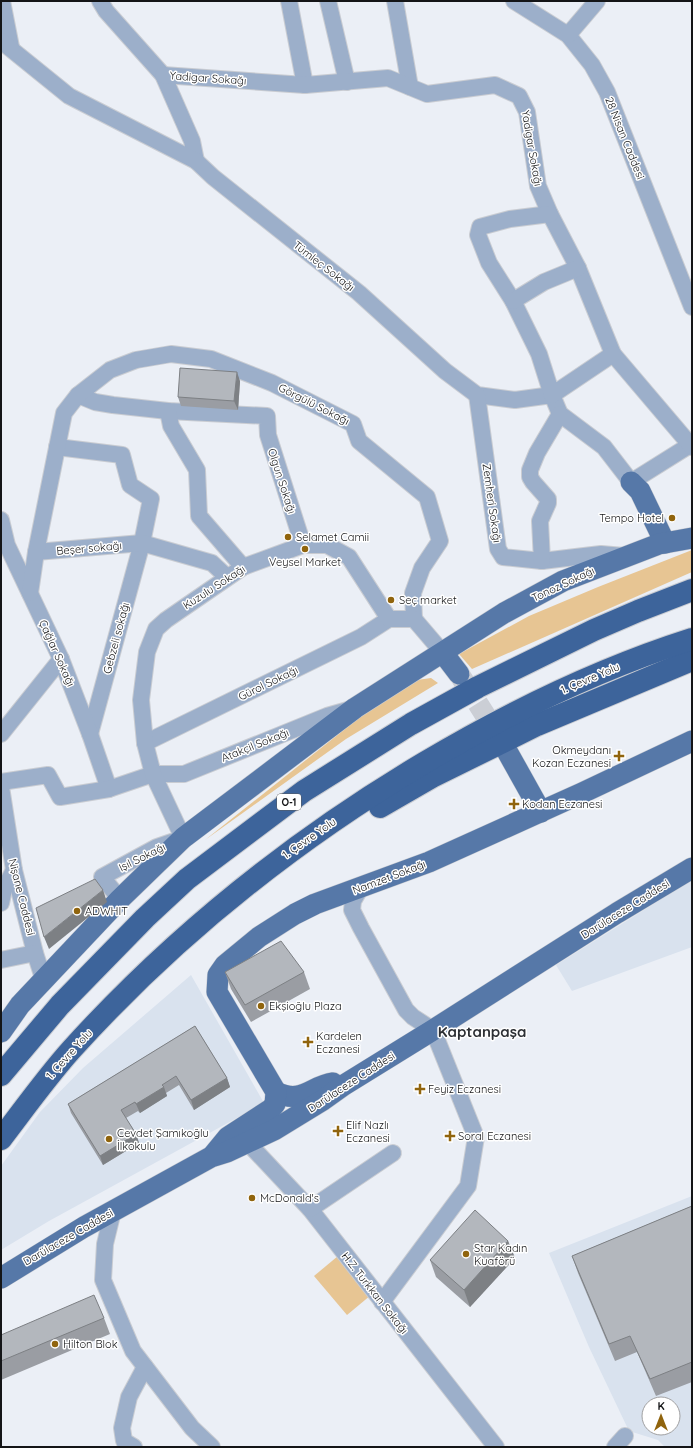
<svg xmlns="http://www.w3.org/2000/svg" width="693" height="1448" font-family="Quicksand,sans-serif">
<rect width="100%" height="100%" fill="#ebeff6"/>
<!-- built -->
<g fill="#d9e2ee" fill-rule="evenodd">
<polygon points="692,880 692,947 572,991 556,965"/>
<polygon points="191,975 264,1103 49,1221 1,1250 1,1166 40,1112 83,1068"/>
<path d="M 692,1196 L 692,1447 L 665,1447 L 658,1440 L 629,1431 L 589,1347 L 549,1253 ZM 649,1404 L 673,1404 L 673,1428 L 649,1428 Z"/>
</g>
<!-- green -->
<g fill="#e7c593">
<polygon points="692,550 692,572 472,669 459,654 529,616 598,587"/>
<polygon points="431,678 438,683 346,739 205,840 388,695 417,680"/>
<polygon points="338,1256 371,1295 347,1315 314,1276"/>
</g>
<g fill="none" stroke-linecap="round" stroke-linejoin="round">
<!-- major-tunnel -->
<polyline stroke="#cbced5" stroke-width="21" stroke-dasharray="21 10" stroke-linecap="butt" points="461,677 501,740"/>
<!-- minor casing -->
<g stroke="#c9ccd2" stroke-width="18">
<g id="minor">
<polyline points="2,1 11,47"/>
<polyline points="100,1 106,11 163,75 192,141 196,161"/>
<polyline points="289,1 305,85"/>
<polyline points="328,1 347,82"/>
<polyline points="395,1 410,87"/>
<polyline points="514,1 568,35 592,65 607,92 692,307"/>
<polyline points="568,35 597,1"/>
<polyline points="1,41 69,96 196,161 213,177 359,293 445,371 477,395 515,400 552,395 560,414 604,447 631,482 690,445"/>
<polyline points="163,75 305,85 388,78 427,94 495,85 519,96 527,112 538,186 550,214 578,268 613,354 692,447"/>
<polyline points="550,214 510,219 480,227 478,235 489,263 513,301 539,354 552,395 613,354"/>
<polyline points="513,301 544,282 578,268"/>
<polyline points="78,395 95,402 113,405 168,411 267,416 268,435 303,545"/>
<polyline points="477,395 498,549 503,557 542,561 601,554 624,556"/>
<polyline points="168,411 171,426 197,470 199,516 243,567"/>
<polyline points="57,447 122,455 130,485 151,499 142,543 90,734"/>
<polyline points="1,520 7,545 61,659 90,734 109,789"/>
<polyline points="36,552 142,543 212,563 227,577"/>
<polyline points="542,561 540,521 548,503 548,499 533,482 530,477 530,470 537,453 560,414"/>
<polyline points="30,593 36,552 64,413 78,395 110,370 136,360 171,354 211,359 272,383 353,424 359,441 427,497 440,541 422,568 413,593 414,619"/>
<polyline points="1,734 61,659"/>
<polyline points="145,743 361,637 389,619"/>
<polyline points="1,782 48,775 60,797 109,789 153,774 184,774 327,716 348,710"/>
<polyline points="1,787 14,870 35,953 44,981"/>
<polyline points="360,889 353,901 352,910 361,928 406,1010 413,1017 433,1030 476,1137 468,1186 382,1302"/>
<polyline points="120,899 102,877 157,847 183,838 153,774 145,743 141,700 147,652 156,629 166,620 243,567 303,545 327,545 349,557 389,619 414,619 443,653"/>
<polyline points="1,903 4,889 14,870"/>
<polyline points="1,960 35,953"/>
<polyline points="248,1143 310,1209 496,1447"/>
<polyline points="310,1209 393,1153"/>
<polyline points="113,1211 105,1244 103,1280 133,1351 192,1428 212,1447"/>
<polyline points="134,1447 124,1441 122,1428 129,1397 145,1367"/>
<polyline points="615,1447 625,1436"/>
</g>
</g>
<!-- major casing -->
<g stroke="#c9ccd2" stroke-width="22">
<g id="major">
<polyline points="631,482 640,491 665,543"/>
<polyline points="443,653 459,674"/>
<polyline points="503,744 541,812"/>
<polyline points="1,1032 20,1005 120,899 183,838 355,708 504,613 563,581 659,544 692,538"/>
<path d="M 276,1092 C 302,1105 311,1086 333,1083"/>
<polyline points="214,1154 228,1137 271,1109 275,1104 276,1092 217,992 218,975 225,965 259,937 295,914 315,904 429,862 582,793 692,741"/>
<polyline points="1,1278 84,1227 211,1157 227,1152 274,1130 323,1100 344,1085 433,1030 617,913 692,868"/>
</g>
</g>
<!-- highway casing -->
<g stroke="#c9ccd2" stroke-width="24">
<g id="highway">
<polyline points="380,807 432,777 537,725 692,660"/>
<polyline points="1,1075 60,1005 145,918 187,879 304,791 411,724 478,687 594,630 638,611 692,590"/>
<path d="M 1,1139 C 24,1109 46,1078 71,1050 C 173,937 293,841 424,763 C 508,713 598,669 692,639"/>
</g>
</g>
<!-- minor -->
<use href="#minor" stroke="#9cafca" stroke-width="16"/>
<!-- major -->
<use href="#major" stroke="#5678a8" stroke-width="21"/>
<!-- highway -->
<use href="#highway" stroke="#3d649b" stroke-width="22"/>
</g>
<!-- wall -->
<g fill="#9a9da3">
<polygon points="240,381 238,410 181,406 178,397"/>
<polygon points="225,972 304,972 310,989 251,1022 231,989"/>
<polygon points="195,1026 227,1078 230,1087 194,1110 179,1085 166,1093 167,1096 140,1113 138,1111 126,1118 136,1134 139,1143 103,1165 71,1113 68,1104"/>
<polygon points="692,1206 692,1382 656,1396 637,1352 615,1361 578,1273 572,1256"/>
<polygon points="508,1241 515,1258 470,1307 436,1277 430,1260"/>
<polygon points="104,1318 110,1334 1,1380 1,1335"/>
</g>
<!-- shaded-wall -->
<g fill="#7d8084">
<polygon points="237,372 240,381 238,410 234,401"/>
<polygon points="103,890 107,902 49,949 44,937"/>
<polygon points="227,1078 230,1087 194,1110 191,1100"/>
<polygon points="164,1087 167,1096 140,1113 136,1104"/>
<polygon points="136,1134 139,1143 103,1165 100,1156"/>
<polygon points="508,1241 515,1258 470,1307 464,1290"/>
</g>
<!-- building -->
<g fill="#b3b7bd" stroke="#7d8084">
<polygon points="180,368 237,372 234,401 178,397"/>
<polygon points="95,879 103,890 44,937 36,908"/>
<polygon points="281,941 304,972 245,1005 225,972"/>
<polygon points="195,1026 227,1078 191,1100 176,1076 162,1085 164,1087 136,1104 135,1102 121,1110 136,1134 100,1156 68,1104"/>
<polygon points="692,1206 692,1362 650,1379 630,1336 609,1344 572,1256"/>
<polygon points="475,1210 508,1241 464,1290 430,1260"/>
<polygon points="94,1295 104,1318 1,1361 1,1335"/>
</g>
<!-- markers -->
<g fill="#90640d" stroke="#fff" stroke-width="1.5">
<circle cx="672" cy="518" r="4"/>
<circle cx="288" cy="537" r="4"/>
<circle cx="305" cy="549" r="4"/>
<circle cx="391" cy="600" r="4"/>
<path d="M617 750h4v4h4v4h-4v4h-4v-4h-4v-4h4z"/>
<path d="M512 798h4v4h4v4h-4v4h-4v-4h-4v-4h4z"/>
<circle cx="77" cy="911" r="4"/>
<circle cx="261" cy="1006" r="4"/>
<path d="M306 1036h4v4h4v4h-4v4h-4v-4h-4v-4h4z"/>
<path d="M418 1083h4v4h4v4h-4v4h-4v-4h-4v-4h4z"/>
<path d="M336 1125h4v4h4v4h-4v4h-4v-4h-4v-4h4z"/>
<path d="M448 1130h4v4h4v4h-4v4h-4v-4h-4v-4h4z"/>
<circle cx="109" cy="1139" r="4"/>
<circle cx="252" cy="1198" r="4"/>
<circle cx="466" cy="1254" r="4"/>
<circle cx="55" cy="1344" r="4"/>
</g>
<g text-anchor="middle" stroke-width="3" stroke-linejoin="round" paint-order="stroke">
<!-- shield labels -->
<rect fill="#fff" stroke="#5a5b5d" stroke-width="1" x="277" y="794" width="24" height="16" rx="3"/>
<g font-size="10" font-weight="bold" fill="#141517">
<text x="289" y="806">O-1</text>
</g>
<!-- street labels -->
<g font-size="11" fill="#141517" stroke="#fff">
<text transform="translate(208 78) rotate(4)" y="4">Yadigar Sokağı</text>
<text transform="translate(625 138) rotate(68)" y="4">28 Nisan Caddesi</text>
<text transform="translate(532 148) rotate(80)" y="4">Yadigar Sokağı</text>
<text transform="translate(324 266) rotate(38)" y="4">Tümleç Sokağı</text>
<text transform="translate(314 404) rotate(27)" y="4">Görgülü Sokağı</text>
<text transform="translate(282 481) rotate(72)" y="4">Olgun Sokağı</text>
<text transform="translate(492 503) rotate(82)" y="4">Zemheri Sokağı</text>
<text transform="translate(89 548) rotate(-5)" y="4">Beşer sokağı</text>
<text transform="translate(563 584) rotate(-25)" y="4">Tonoz Sokağı</text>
<text transform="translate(214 587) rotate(-33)" y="4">Kuzulu Sokağı</text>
<text transform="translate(116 638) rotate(-75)" y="4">Gebzeli sokağı</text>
<text transform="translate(57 653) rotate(66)" y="4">Çağlar Sokağı</text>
<text transform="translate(590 678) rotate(-23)" y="4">1. Çevre Yolu</text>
<text transform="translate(268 683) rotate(-26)" y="4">Gürol Sokağı</text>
<text transform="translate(255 745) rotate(-22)" y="4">Atakçil Sokağı</text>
<text transform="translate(309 838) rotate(-35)" y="4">1. Çevre Yolu</text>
<text transform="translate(142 857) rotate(-26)" y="4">Işıl Sokağı</text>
<text transform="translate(389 877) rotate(-21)" y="4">Namzet Sokağı</text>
<text transform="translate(22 897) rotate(76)" y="4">Nişane Caddesi</text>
<text transform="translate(625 909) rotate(-32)" y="4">Darülaceze Caddesi</text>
<text transform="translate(69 1054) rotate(-48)" y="4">1. Çevre Yolu</text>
<text transform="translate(351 1082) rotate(-33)" y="4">Darülaceze Caddesi</text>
<text transform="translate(68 1237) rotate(-30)" y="4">Darülaceze Caddesi</text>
<text transform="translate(375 1293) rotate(52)" y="4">H.Z. Turkkan Sokağı</text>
</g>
<!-- poi labels -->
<g font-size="11" fill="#141517" stroke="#fff" text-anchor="start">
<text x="664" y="522" text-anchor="end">Tempo Hotel</text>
<text x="296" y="541">Selamet Camii</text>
<text x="305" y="566" text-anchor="middle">Veysel Market</text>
<text x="399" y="604">Seç market</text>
<text x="611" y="754" text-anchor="end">Okmeydanı<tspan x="611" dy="13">Kozan Eczanesi</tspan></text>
<text x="522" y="808">Kodan Eczanesi</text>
<text x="85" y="915">ADWHIT</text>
<text x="269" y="1010">Ekşioğlu Plaza</text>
<text x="316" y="1040">Kardelen<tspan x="316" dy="13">Eczanesi</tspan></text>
<text x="428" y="1093">Feyiz Eczanesi</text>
<text x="346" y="1129">Elif Nazlı<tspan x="346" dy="13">Eczanesi</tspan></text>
<text x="117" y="1137">Cevdet Şamıkoğlu<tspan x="117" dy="13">İlkokulu</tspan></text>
<text x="458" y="1140">Soral Eczanesi</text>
<text x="260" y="1202">McDonald's</text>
<text x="474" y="1252">Star Kadın<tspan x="474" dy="13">Kuaförü</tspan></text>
<text x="63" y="1348">Hilton Blok</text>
</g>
<!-- district labels -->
<g font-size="15" font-weight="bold" fill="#2d3035" stroke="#fff">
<text x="482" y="1037">Kaptanpaşa</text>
</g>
</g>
<!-- border -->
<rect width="693" height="1448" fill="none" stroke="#141517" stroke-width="4"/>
<!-- north arrow -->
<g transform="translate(661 1416)"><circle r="19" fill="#ffffff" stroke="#a1a1a2"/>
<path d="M0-3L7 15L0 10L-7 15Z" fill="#90640d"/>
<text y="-6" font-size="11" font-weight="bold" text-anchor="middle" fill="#141517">K</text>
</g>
</svg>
